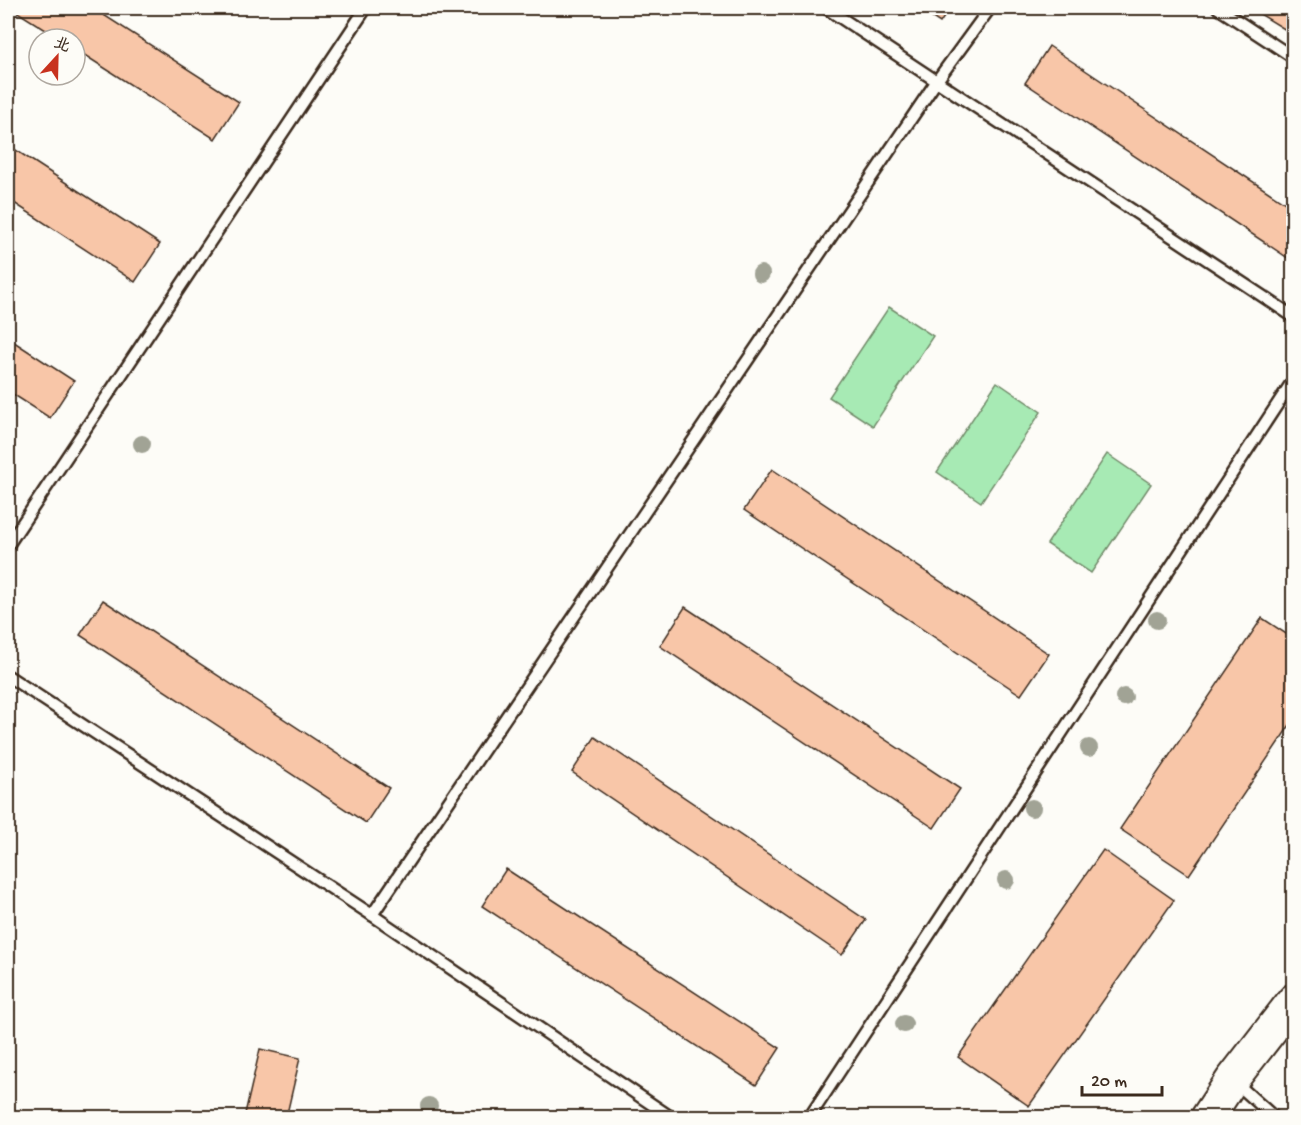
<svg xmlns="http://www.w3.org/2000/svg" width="1301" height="1125" font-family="'Gochi Hand','LXGW WenKai TC',sans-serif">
<rect width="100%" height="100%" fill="#fdfcf7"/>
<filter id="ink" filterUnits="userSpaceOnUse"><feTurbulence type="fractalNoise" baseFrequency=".0167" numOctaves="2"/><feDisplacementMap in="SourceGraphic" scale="12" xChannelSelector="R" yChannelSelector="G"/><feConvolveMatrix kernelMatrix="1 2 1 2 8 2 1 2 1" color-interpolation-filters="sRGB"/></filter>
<g filter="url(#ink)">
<!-- green -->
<g fill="#a7eab4" stroke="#718a69" stroke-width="1.5">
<polygon points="889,307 933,336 873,426 829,397"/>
<polygon points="997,382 1041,412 981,502 937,472"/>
<polygon points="1107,454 1151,484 1091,573 1047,544"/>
</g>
<!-- building -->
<g fill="#f8c6a8" stroke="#3b2a1e" stroke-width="1.5">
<polygon points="11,8 93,8 239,102 215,139 75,49 75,39 60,39"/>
<polygon points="917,8 950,8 940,23"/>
<polygon points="1250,8 1294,8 1294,19 1286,30"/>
<polygon points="1049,46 1294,209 1294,262 1025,83"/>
<polygon points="8,145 160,244 135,282 8,199"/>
<polygon points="8,338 74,381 50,418 8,391"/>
<polygon points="772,469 1049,654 1021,695 744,510"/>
<polygon points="103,600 389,788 366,823 80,635"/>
<polygon points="685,607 960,789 934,828 660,646"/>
<polygon points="1262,618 1294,639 1294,719 1189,875 1120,829"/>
<polygon points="595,737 866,920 842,955 572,772"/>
<polygon points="1103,850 1174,900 1029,1106 958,1057"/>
<polygon points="506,869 780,1048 756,1085 482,906"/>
<polygon points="260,1049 300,1058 286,1118 244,1118"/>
</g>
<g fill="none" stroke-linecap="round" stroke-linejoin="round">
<!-- service casing -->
<g stroke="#3b2a1e" stroke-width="15">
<g id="service">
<polyline points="826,8 1294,317"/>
<polyline points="1218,8 1294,58"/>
<polyline points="8,545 366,8"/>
<polyline points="8,676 372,915 672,1118"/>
<polyline points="372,915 936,82 990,8"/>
<polyline points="1235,1082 1275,1118"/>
<polyline points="809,1118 1294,379"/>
</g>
</g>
<!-- secondary casing -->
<g stroke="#3b2a1e" stroke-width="36">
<polyline id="secondary" points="1207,1118 1232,1080 1294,1000"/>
</g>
<!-- service -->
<use href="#service" stroke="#fdfcf7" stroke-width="10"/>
<!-- secondary -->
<use href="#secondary" stroke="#fdfcf7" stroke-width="32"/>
</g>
<!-- trees -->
<g fill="#a1a395">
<circle cx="761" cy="274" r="9"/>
<circle cx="142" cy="444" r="9"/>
<circle cx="1157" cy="620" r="9"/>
<circle cx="1124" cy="697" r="9"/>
<circle cx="1089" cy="748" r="9"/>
<circle cx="1032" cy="808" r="9"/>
<circle cx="1006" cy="880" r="9"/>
<circle cx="904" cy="1024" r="9"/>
<circle cx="429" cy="1106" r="9"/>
</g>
</g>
<!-- margin -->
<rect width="1301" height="1125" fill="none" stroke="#fdfcf7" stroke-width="30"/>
<rect x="15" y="15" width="1271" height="1095" fill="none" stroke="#3b2a1e" stroke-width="2" filter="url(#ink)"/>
<!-- north arrow -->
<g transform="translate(57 57) rotate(22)"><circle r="28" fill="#fdfcf7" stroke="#afa8a0" stroke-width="1.5"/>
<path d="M0-4.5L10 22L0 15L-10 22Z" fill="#c8321e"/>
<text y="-9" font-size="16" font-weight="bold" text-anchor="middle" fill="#3b2a1e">北</text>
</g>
<!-- scale -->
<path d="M1082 1086v9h80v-9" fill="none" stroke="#3b2a1e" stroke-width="3"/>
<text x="1091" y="1086" font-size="18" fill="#3b2a1e" stroke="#fdfcf7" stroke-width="4.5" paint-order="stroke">20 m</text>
</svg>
